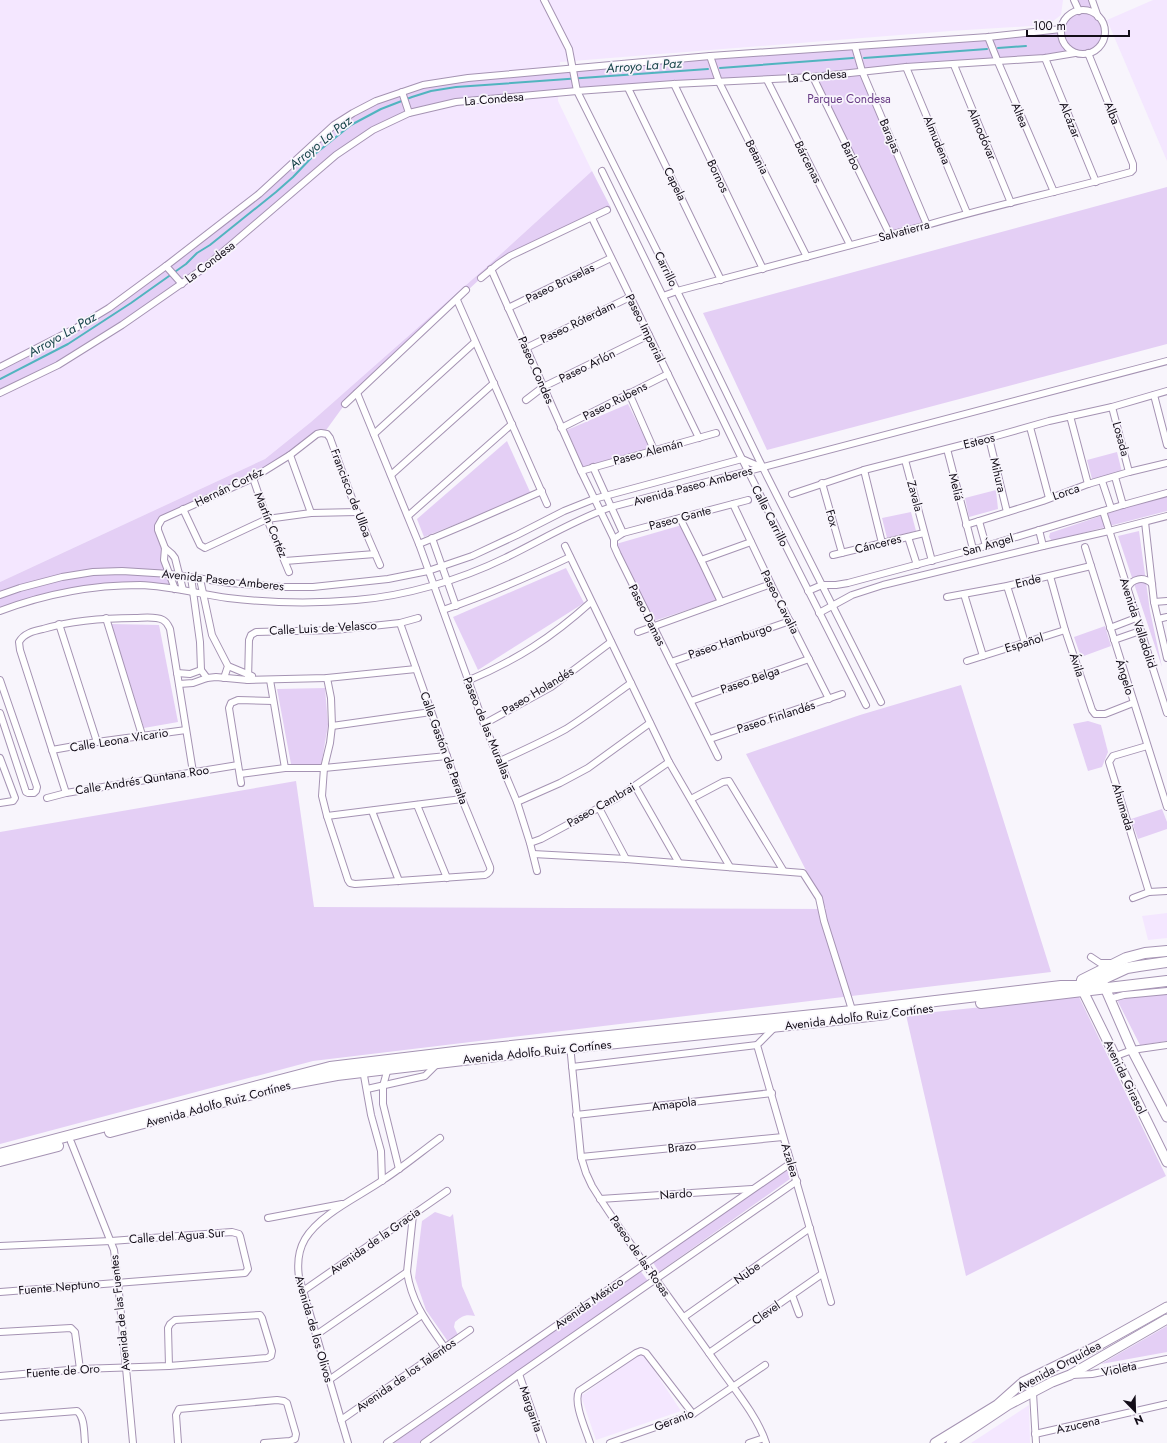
<svg xmlns="http://www.w3.org/2000/svg" width="1167" height="1443" font-family="Jost,sans-serif">
<rect width="100%" height="100%" fill="#f8f5fc"/>
<!-- built -->
<g fill="#f4e7ff">
<polygon points="0,0 1063,0 1061,15 1048,25 950,31 560,62 558,101 592,171 491,263 311,422 265,459 0,582"/>
<polygon points="1153,0 1167,0 1167,161 1107,20"/>
<polygon points="1167,913 1167,938 1148,940 1142,916"/>
<polygon points="642,1352 681,1411 596,1440 581,1396"/>
<polygon points="1029,1405 1030,1443 971,1443"/>
</g>
<!-- green -->
<g fill="#e4cff5">
<path d="M 1074,0 L 1092,0 L 1104,28 L 1103,41 L 1099,46 L 1088,53 L 1075,53 L 863,71 L 927,225 L 890,235 L 813,77 L 456,102 L 409,113 L 373,130 L 336,155 L 239,239 L 105,337 L 0,393 L 0,368 L 76,328 L 166,266 L 353,113 L 402,92 L 468,78 L 1061,29 C 1065,20 1069,15 1079,11 Z"/>
<polygon points="592,171 611,208 510,256 481,278 345,404 324,433 321,433 253,478 159,522 164,560 175,589 141,585 79,589 0,612 0,582 265,459 311,422 491,263"/>
<polygon points="1167,187 1167,344 767,450 703,313"/>
<polygon points="628,404 650,448 583,467 567,430"/>
<polygon points="507,441 531,494 424,537 417,519"/>
<polygon points="1117,452 1122,472 1092,479 1087,460"/>
<polygon points="996,490 998,509 969,517 965,498"/>
<polygon points="1167,496 1167,511 1052,541 1049,537 1050,533 1154,498"/>
<polygon points="911,512 916,531 887,538 882,518"/>
<polygon points="682,525 717,600 654,621 616,544"/>
<polygon points="1139,531 1150,611 1162,667 1118,536"/>
<polygon points="566,568 584,603 478,670 453,617"/>
<polygon points="111,624 159,625 178,722 144,728"/>
<polygon points="1105,626 1111,646 1081,657 1074,637"/>
<polygon points="961,685 1051,972 313,1061 0,1144 0,832 296,781 314,907 826,909 746,754 860,715"/>
<polygon points="325,688 328,725 321,766 291,764 277,689"/>
<polygon points="1088,721 1101,725 1108,752 1102,767 1088,771 1073,724"/>
<polygon points="1162,809 1167,822 1167,829 1138,839 1131,819"/>
<polygon points="1167,987 1167,1041 1140,1045 1113,992"/>
<polygon points="1079,997 1166,1176 966,1276 906,1015"/>
<polygon points="787,1167 790,1179 659,1272 652,1261"/>
<path d="M 435,1212 L 450,1217 L 453,1214 L 462,1286 L 475,1316 C 465,1314 462,1316 455,1322 L 454,1327 L 458,1335 L 449,1343 L 426,1310 L 415,1278 L 422,1221 Z"/>
<polygon points="639,1269 648,1281 419,1443 394,1443"/>
<polygon points="1167,1326 1167,1352 1101,1364"/>
</g>
<g fill="none" stroke-linecap="round" stroke-linejoin="round">
<!-- stream -->
<g stroke="#51b4bf" stroke-width="2">
<polyline points="998,48 1026,46"/>
<polyline points="864,58 987,49"/>
<polyline points="720,68 853,58"/>
<polyline points="0,379 68,344 131,303 186,264 197,253 210,245 276,192 293,177 315,154 351,125 381,109 412,97 431,91 456,87 708,69"/>
</g>
<!-- street casing -->
<g stroke="#a593b3" stroke-width="8">
<g id="street">
<polyline points="544,0 569,49 577,91 677,291 763,468 881,702"/>
<polyline points="1074,0 1079,11"/>
<polyline points="1092,0 1098,17"/>
<circle cx="1083" cy="32" r="22"/>
<polyline points="988,37 998,62 1054,192"/>
<polyline points="855,47 862,71 927,225"/>
<polyline points="710,56 719,82 807,257"/>
<polyline points="1045,58 1096,182"/>
<polyline points="954,65 1011,203"/>
<polyline points="906,67 967,213"/>
<polyline points="813,77 890,235"/>
<polyline points="767,80 850,245"/>
<polyline points="674,84 763,269"/>
<polyline points="628,88 721,280"/>
<polyline points="402,92 409,113"/>
<polyline points="602,171 742,459 866,705"/>
<polyline points="592,218 699,438"/>
<polyline points="166,266 182,284"/>
<polyline points="491,269 581,471 614,539 614,546 618,555 718,757"/>
<polyline points="481,278 498,264 510,256 607,210"/>
<path d="M 663,296 L 677,291 L 927,225 C 994,205 1063,191 1131,172 L 1133,170 L 1133,164 L 1088,53"/>
<polyline points="457,300 547,504"/>
<polyline points="508,308 611,258"/>
<polyline points="526,348 630,297"/>
<polyline points="0,367 76,328 109,308 166,266 259,194 334,125 353,113 376,101 423,85 468,78 710,56 988,37 1061,29"/>
<polyline points="0,393 58,365 122,325 204,268 336,155 373,130 409,113 456,102 577,91 674,84 813,77 906,67 1045,58 1075,53"/>
<polyline points="357,393 419,544 484,724 517,802 530,843 537,871"/>
<polyline points="629,393 654,450"/>
<polyline points="1154,395 1167,445"/>
<polyline points="526,400 543,387 649,335"/>
<polyline points="345,404 466,290"/>
<polyline points="1112,407 1129,472"/>
<polyline points="1070,416 1088,484"/>
<polyline points="1030,427 1049,498"/>
<polyline points="561,428 668,374"/>
<polyline points="374,434 475,342"/>
<polyline points="989,438 1007,512"/>
<polyline points="947,449 973,549"/>
<polyline points="290,455 311,513"/>
<polyline points="905,460 932,561"/>
<polyline points="593,467 623,533"/>
<polyline points="864,470 882,543"/>
<polyline points="581,471 716,433"/>
<polyline points="391,475 494,383"/>
<polyline points="1115,477 1123,505"/>
<polyline points="253,478 267,519 289,572"/>
<polyline points="1102,481 1111,508"/>
<polyline points="822,483 842,553"/>
<polyline points="792,494 864,470 989,438 1049,421 1112,407 1167,391"/>
<polyline points="733,504 771,584 829,699"/>
<polyline points="183,509 200,545 205,548 267,519 311,513 357,512"/>
<polyline points="1103,511 1167,713"/>
<polyline points="408,516 512,424"/>
<polyline points="680,518 701,560 721,602"/>
<polyline points="979,521 986,546"/>
<polyline points="1145,522 1154,602 1167,658"/>
<polyline points="966,525 1043,501 1088,484 1129,472 1167,463"/>
<polyline points="1039,530 1043,546"/>
<polyline points="908,537 917,565"/>
<polyline points="432,538 456,606"/>
<polyline points="614,539 623,533 748,500"/>
<polyline points="419,544 469,523 542,491"/>
<polyline points="565,546 669,762 730,867"/>
<polyline points="1085,547 1167,807"/>
<polyline points="165,548 172,554 175,558 183,590"/>
<polyline points="833,555 924,533"/>
<polyline points="701,560 751,542"/>
<polyline points="285,561 375,554"/>
<polyline points="1050,576 1065,630 1092,710 1095,714 1105,714 1133,703"/>
<polyline points="191,577 200,642 201,670 207,678"/>
<polyline points="200,579 212,635 228,666 224,678"/>
<polyline points="1007,586 1025,643"/>
<polyline points="175,589 164,560 165,548 158,530 158,526 162,519 253,478 290,455 317,434 321,433 327,434 330,438 357,512 380,565"/>
<path d="M 1127,589 C 1132,578 1144,576 1152,584"/>
<polyline points="808,591 822,585 836,585 848,583 986,546 1123,505 1167,493"/>
<polyline points="964,594 983,656"/>
<polyline points="0,595 20,588 62,577 93,572 122,571 170,574 230,583 281,587 313,587 388,579 428,571 472,556 517,535 564,511 594,499 742,459 763,468"/>
<polyline points="947,597 1007,586 1091,566"/>
<polyline points="1154,602 1167,601"/>
<path d="M 443,610 C 487,595 528,577 570,557"/>
<path d="M 0,611 C 45,594 92,585 140,585 C 170,586 199,594 228,598 C 271,603 313,604 356,600 C 406,596 460,580 505,558 C 540,541 574,520 611,507 L 1167,361"/>
<polyline points="819,613 852,595 883,585 1043,546 1109,531 1167,516"/>
<polyline points="106,618 142,735"/>
<polyline points="1158,619 1167,617"/>
<polyline points="59,624 97,742"/>
<polyline points="1110,628 1136,618"/>
<polyline points="638,632 771,584"/>
<polyline points="1114,640 1140,631"/>
<polyline points="967,661 1065,630"/>
<polyline points="671,662 790,621"/>
<polyline points="228,666 252,676"/>
<polyline points="177,673 190,674 201,670"/>
<path d="M 327,678 L 331,698 L 332,726 L 330,743 L 324,768 L 322,796 L 327,816 L 348,880 L 350,883 L 355,884 L 485,875 C 489,873 491,871 490,867 L 462,799 L 400,623"/>
<polyline points="0,680 37,787 36,791 34,793 28,793 26,792 0,713"/>
<polyline points="248,680 249,640 251,635 256,632 335,630 400,623 418,618"/>
<polyline points="270,680 285,768"/>
<path d="M 467,681 C 517,660 551,638 591,602"/>
<polyline points="179,684 193,683 207,678 216,677 248,680 327,678 416,669"/>
<polyline points="691,701 809,659"/>
<polyline points="484,724 551,687 611,642"/>
<polyline points="332,726 431,712"/>
<polyline points="710,739 842,694"/>
<polyline points="1147,746 1113,756 1109,762 1149,892"/>
<polyline points="52,750 97,742 186,730"/>
<polyline points="0,758 15,798 13,801 0,803"/>
<path d="M 500,761 C 522,751 544,741 566,729 C 588,715 609,699 631,683"/>
<polyline points="240,774 285,768 324,768 447,756"/>
<polyline points="241,783 229,708 231,703 238,700 273,701"/>
<polyline points="635,786 679,863"/>
<path d="M 66,793 L 20,650 L 19,642 C 24,633 34,631 43,629 C 74,620 103,618 135,618 C 143,618 155,616 163,620 C 167,622 168,625 170,629 L 193,772"/>
<polyline points="47,798 66,793 238,765"/>
<polyline points="691,799 723,782 729,781 783,870"/>
<polyline points="517,802 560,783 588,768 650,723"/>
<polyline points="417,805 447,878"/>
<polyline points="599,808 626,859"/>
<polyline points="372,811 399,881"/>
<polyline points="327,816 462,799"/>
<polyline points="530,843 541,839 617,798 669,762"/>
<polyline points="533,854 626,859 803,873 819,898 824,921 853,1013"/>
<polyline points="1133,898 1149,892 1167,891"/>
<polyline points="1091,957 1100,963 1112,963"/>
<polyline points="1109,999 1124,995 1167,991"/>
<polyline points="776,1026 757,1045 831,1302"/>
<path d="M 570,1045 L 581,1157 L 586,1173 L 592,1186 C 630,1247 675,1304 716,1363 C 732,1386 758,1417 766,1443"/>
<polyline points="1116,1056 1132,1050 1167,1045"/>
<polyline points="572,1067 757,1045"/>
<polyline points="388,1068 383,1086 383,1104 399,1169"/>
<polyline points="363,1070 371,1115 381,1151 382,1181"/>
<polyline points="367,1089 425,1076 437,1064"/>
<polyline points="576,1115 772,1093"/>
<polyline points="71,1142 114,1250 118,1282 133,1443"/>
<polyline points="581,1157 783,1137"/>
<polyline points="600,1199 752,1189"/>
<path d="M 413,1215 L 407,1272 C 412,1304 427,1322 445,1348"/>
<polyline points="268,1218 342,1204"/>
<polyline points="0,1246 111,1241 232,1232 239,1234 240,1236 248,1269 245,1273 0,1292"/>
<polyline points="303,1291 447,1191"/>
<polyline points="792,1295 799,1314"/>
<polyline points="684,1317 810,1228"/>
<polyline points="0,1332 71,1328 75,1332 80,1369"/>
<polyline points="316,1335 407,1272"/>
<polyline points="709,1353 822,1274"/>
<polyline points="519,1374 543,1443"/>
<polyline points="1072,1375 1092,1374 1167,1359"/>
<polyline points="0,1376 80,1369 169,1366 267,1358 271,1356 272,1351 262,1318 260,1315 175,1320 170,1324 168,1328 169,1366"/>
<polyline points="329,1380 422,1315"/>
<polyline points="1023,1382 1033,1393 1036,1443"/>
<path d="M 0,1417 L 77,1411 C 85,1417 84,1434 85,1443"/>
<polyline points="341,1420 470,1330"/>
<polyline points="1035,1434 1167,1404"/>
<polyline points="178,1443 176,1415 179,1409 277,1400 284,1401 287,1403 296,1434 295,1439 290,1441 264,1443"/>
<path d="M 348,1443 L 299,1277 C 297,1263 298,1251 305,1239 C 320,1214 360,1196 383,1180 C 403,1167 421,1152 440,1138"/>
<polyline points="387,1443 791,1163"/>
<polyline points="424,1443 519,1374 797,1181"/>
<path d="M 590,1443 C 586,1430 573,1403 579,1391 L 636,1353 L 641,1351 L 646,1353 L 693,1414"/>
<polyline points="610,1443 693,1414 765,1365"/>
<polyline points="749,1443 764,1438"/>
</g>
</g>
<!-- secondary casing -->
<g stroke="#a593b3" stroke-width="11">
<g id="secondary">
<polyline points="1103,983 1132,1050 1167,1117"/>
<polyline points="1083,991 1167,1162"/>
<polyline points="935,1443 997,1405 1023,1382 1099,1345 1167,1307"/>
<polyline points="951,1443 1008,1405 1052,1382 1070,1375 1167,1319"/>
</g>
</g>
<!-- primary casing -->
<g stroke="#a593b3" stroke-width="12">
<g id="primary">
<polyline points="1081,986 1082,980 1126,958 1145,953 1167,951"/>
<polyline points="981,1003 1167,981"/>
<polyline points="110,1132 294,1083 337,1075 530,1052 809,1023 886,1014"/>
<polyline points="0,1154 330,1067 463,1051 852,1011 1061,986 1081,986 1101,980 1127,968 1139,966 1167,962"/>
<polyline points="0,1161 58,1146"/>
</g>
</g>
<!-- street -->
<use href="#street" stroke="#fff" stroke-width="6"/>
<!-- secondary -->
<use href="#secondary" stroke="#fff" stroke-width="9"/>
<!-- primary -->
<use href="#primary" stroke="#fff" stroke-width="10"/>
</g>
<g text-anchor="middle" stroke-width="3.5" stroke-linejoin="round" paint-order="stroke">
<!-- street labels -->
<g font-size="12" fill="#130d18" stroke="#f8f5fc">
<text transform="translate(817 76) rotate(-5)" y="4">La Condesa</text>
<text transform="translate(494 99) rotate(-5)" y="4">La Condesa</text>
<text transform="translate(1112 113) rotate(68)" y="4">Alba</text>
<text transform="translate(1020 115) rotate(67)" y="4">Altea</text>
<text transform="translate(1070 120) rotate(68)" y="4">Alcázar</text>
<text transform="translate(982 134) rotate(67)" y="4">Almodóvar</text>
<text transform="translate(890 136) rotate(67)" y="4">Barajas</text>
<text transform="translate(937 140) rotate(67)" y="4">Almudena</text>
<text transform="translate(851 156) rotate(64)" y="4">Barbo</text>
<text transform="translate(757 157) rotate(63)" y="4">Betania</text>
<text transform="translate(808 162) rotate(63)" y="4">Bárcenas</text>
<text transform="translate(718 176) rotate(64)" y="4">Bornos</text>
<text transform="translate(675 184) rotate(64)" y="4">Capela</text>
<text transform="translate(904 231) rotate(-15)" y="4">Salvatierra</text>
<text transform="translate(210 262) rotate(-38)" y="4">La Condesa</text>
<text transform="translate(666 269) rotate(64)" y="4">Carrillo</text>
<text transform="translate(560 283) rotate(-26)" y="4">Paseo Bruselas</text>
<text transform="translate(578 322) rotate(-26)" y="4">Paseo Róterdam</text>
<text transform="translate(645 328) rotate(64)" y="4">Paseo Imperial</text>
<text transform="translate(587 366) rotate(-26)" y="4">Paseo Arlón</text>
<text transform="translate(536 370) rotate(66)" y="4">Paseo Condes</text>
<text transform="translate(615 401) rotate(-27)" y="4">Paseo Rubens</text>
<text transform="translate(1121 439) rotate(75)" y="4">Losada</text>
<text transform="translate(979 441) rotate(-14)" y="4">Esteos</text>
<text transform="translate(648 452) rotate(-15)" y="4">Paseo Alemán</text>
<text transform="translate(998 475) rotate(77)" y="4">Mihura</text>
<text transform="translate(693 486) rotate(-15)" y="4">Avenida Paseo Amberes</text>
<text transform="translate(229 487) rotate(-26)" y="4">Hernán Cortéz</text>
<text transform="translate(956 487) rotate(76)" y="4">Meliá</text>
<text transform="translate(1066 492) rotate(-19)" y="4">Lorca</text>
<text transform="translate(351 493) rotate(69)" y="4">Francisco de Ulloa</text>
<text transform="translate(915 496) rotate(75)" y="4">Zavala</text>
<text transform="translate(770 516) rotate(63)" y="4">Calle Carrillo</text>
<text transform="translate(680 518) rotate(-15)" y="4">Paseo Gante</text>
<text transform="translate(832 518) rotate(74)" y="4">Fox</text>
<text transform="translate(271 525) rotate(68)" y="4">Martín Cortéz</text>
<text transform="translate(878 544) rotate(-14)" y="4">Cánceres</text>
<text transform="translate(988 545) rotate(-16)" y="4">San Ángel</text>
<text transform="translate(223 580) rotate(6)" y="4">Avenida Paseo Amberes</text>
<text transform="translate(1028 581) rotate(-14)" y="4">Ende</text>
<text transform="translate(780 602) rotate(63)" y="4">Paseo Cavalia</text>
<text transform="translate(647 615) rotate(63)" y="4">Paseo Damas</text>
<text transform="translate(1138 623) rotate(72)" y="4">Avenida Valladolid</text>
<text transform="translate(323 628) rotate(-3)" y="4">Calle Luis de Velasco</text>
<text transform="translate(730 641) rotate(-19)" y="4">Paseo Hamburgo</text>
<text transform="translate(1024 643) rotate(-17)" y="4">Español</text>
<text transform="translate(1077 665) rotate(72)" y="4">Ávila</text>
<text transform="translate(1125 677) rotate(73)" y="4">Ángelo</text>
<text transform="translate(750 680) rotate(-19)" y="4">Paseo Belga</text>
<text transform="translate(538 691) rotate(-31)" y="4">Paseo Holandés</text>
<text transform="translate(776 717) rotate(-18)" y="4">Paseo Finlandés</text>
<text transform="translate(487 728) rotate(68)" y="4">Paseo de las Murallas</text>
<text transform="translate(119 740) rotate(-9)" y="4">Calle Leona Vicario</text>
<text transform="translate(444 748) rotate(70)" y="4">Calle Gastón de Peralta</text>
<text transform="translate(142 780) rotate(-9)" y="4">Calle Andrés Quntana Roo</text>
<text transform="translate(601 805) rotate(-30)" y="4">Paseo Cambrai</text>
<text transform="translate(1123 807) rotate(73)" y="4">Ahumada</text>
<text transform="translate(859 1017) rotate(-7)" y="4">Avenida Adolfo Ruiz Cortínes</text>
<text transform="translate(537 1052) rotate(-6)" y="4">Avenida Adolfo Ruiz Cortínes</text>
<text transform="translate(1125 1077) rotate(64)" y="4">Avenida Girasol</text>
<text transform="translate(218 1104) rotate(-15)" y="4">Avenida Adolfo Ruiz Cortínes</text>
<text transform="translate(674 1104) rotate(-7)" y="4">Amapola</text>
<text transform="translate(682 1147) rotate(-6)" y="4">Brazo</text>
<text transform="translate(790 1160) rotate(73)" y="4">Azalea</text>
<text transform="translate(676 1194) rotate(-4)" y="4">Nardo</text>
<text transform="translate(177 1236) rotate(-4)" y="4">Calle del Agua Sur</text>
<text transform="translate(375 1241) rotate(-35)" y="4">Avenida de la Gracia</text>
<text transform="translate(640 1256) rotate(55)" y="4">Paseo de las Rosas</text>
<text transform="translate(747 1273) rotate(-35)" y="4">Nube</text>
<text transform="translate(59 1287) rotate(-5)" y="4">Fuente Neptuno</text>
<text transform="translate(589 1303) rotate(-35)" y="4">Avenida México</text>
<text transform="translate(120 1313) rotate(-96)" y="4">Avenida de las Fuentes</text>
<text transform="translate(766 1313) rotate(-35)" y="4">Clevel</text>
<text transform="translate(314 1329) rotate(74)" y="4">Avenida de los Olivos</text>
<text transform="translate(1059 1366) rotate(-28)" y="4">Avenida Orquídea</text>
<text transform="translate(1119 1369) rotate(-12)" y="4">Violeta</text>
<text transform="translate(63 1371) rotate(-4)" y="4">Fuente de Oro</text>
<text transform="translate(406 1375) rotate(-35)" y="4">Avenida de los Talentos</text>
<text transform="translate(531 1409) rotate(71)" y="4">Margarita</text>
<text transform="translate(674 1420) rotate(-21)" y="4">Geranio</text>
<text transform="translate(1078 1425) rotate(-13)" y="4">Azucena</text>
</g>
<!-- park labels -->
<g font-size="12" fill="#683c85" stroke="#f8f5fc">
<text x="849" y="103">Parque Condesa</text>
</g>
<!-- water labels -->
<g font-size="13" font-style="italic" fill="#144247" stroke="#f8f5fc">
<text transform="translate(644 65) rotate(-4)" y="5">Arroyo La Paz</text>
<text transform="translate(320 142) rotate(-39)" y="5">Arroyo La Paz</text>
<text transform="translate(62 334) rotate(-30)" y="5">Arroyo La Paz</text>
</g>
</g>
<!-- north arrow -->
<g transform="translate(1135 1411) rotate(157)" stroke="#f8f5fc" stroke-width="3" paint-order="stroke">
<path d="M0-3L7 15L0 10L-7 15Z" fill="#130d18"/>
<text y="-6" font-size="11" font-weight="bold" text-anchor="middle" fill="#130d18">N</text>
</g>
<!-- scale -->
<path d="M1027 30v6h102v-6" fill="none" stroke="#130d18" stroke-width="2"/>
<text x="1033" y="30" font-size="12" fill="#130d18" stroke="#f8f5fc" stroke-width="3" paint-order="stroke">100 m</text>
</svg>
